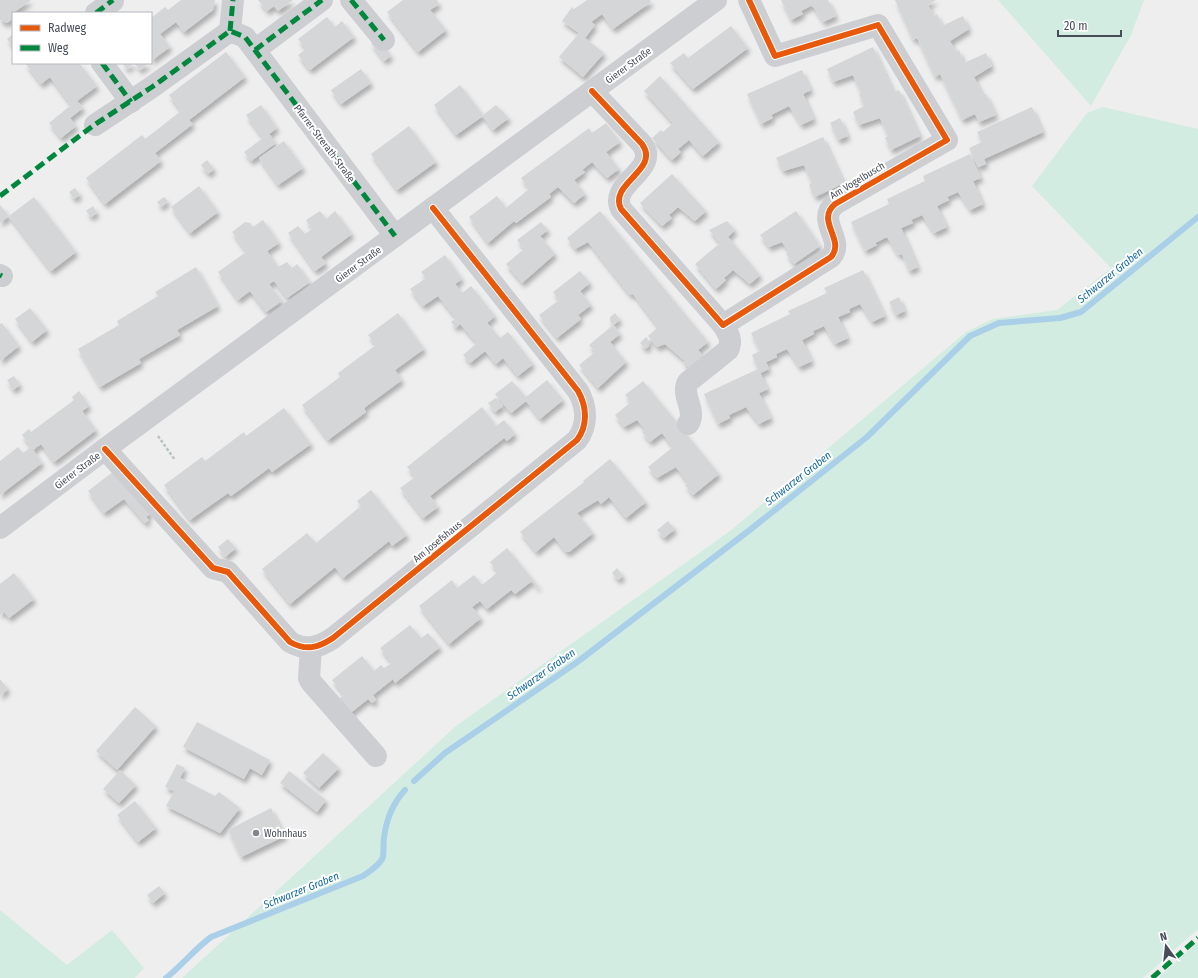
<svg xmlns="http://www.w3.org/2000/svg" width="1198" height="978" font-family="'Fira Sans Condensed',sans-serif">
<defs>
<filter id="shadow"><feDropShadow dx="2.5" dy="4.5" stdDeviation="2" flood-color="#0004"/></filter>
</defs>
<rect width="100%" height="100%" fill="#eee"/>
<!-- green -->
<g fill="#d3ece1">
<polygon points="998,0 1144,0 1131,35 1091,106"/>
<polygon points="1103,107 1198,129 1198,929 1143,978 182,978 456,726 730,531 966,332 993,319 1057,310 1111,268 1032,186 1087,113"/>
<polygon points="0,910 67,965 112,930 144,968 135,978 0,978"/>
<polygon points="1198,942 1198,978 1158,978"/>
</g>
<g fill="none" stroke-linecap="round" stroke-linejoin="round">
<!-- stream -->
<g stroke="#a9d0e8" stroke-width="6">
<polyline points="414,781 445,753 576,663 751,529 867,437 970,336 999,323 1060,318 1081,312 1198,217"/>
<path d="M 166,978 C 182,965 195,949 211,937 L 363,876 C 370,871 380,865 383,857 C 384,851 383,844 384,838 C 386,821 393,803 405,790"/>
</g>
</g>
<!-- building -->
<g fill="#d5d6d8" filter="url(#shadow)">
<polygon points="0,0 31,0 13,13 11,20 7,23 0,20"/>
<polygon points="181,0 215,0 213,10 184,32 176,22 160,34 170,47 151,61 151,18 165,7 168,10"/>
<polygon points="258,0 293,0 278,11 274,6 267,11"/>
<polygon points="403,0 437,0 439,4 430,10 446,30 418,52 387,12"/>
<polygon points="587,0 650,0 651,2 613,29 602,14 591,22 595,25 585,38 604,53 583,77 559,57 579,33 562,21 572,7 574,9"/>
<polygon points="781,0 828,0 836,16 823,22 812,5 801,11 803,14 791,20"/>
<polygon points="895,0 936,0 928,5 934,16 937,14 942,26 963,16 969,29 950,41 956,52 959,50 964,63 986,53 992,66 974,77 983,95 986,94 996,115 979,122 975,114 962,120 940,74 935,77 917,38 913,40"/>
<polygon points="327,17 335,27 342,21 354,37 310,70 298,55 306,49 298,39"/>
<polygon points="731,26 748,48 693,89 670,63 684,53 688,58"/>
<polygon points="13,34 13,47 7,39"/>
<polygon points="378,38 391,56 384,61 371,43"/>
<polygon points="873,47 894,92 899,90 920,136 891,150 885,138 888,136 880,118 859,125 853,112 864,106 859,94 861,93 853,75 833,82 827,69"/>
<polygon points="226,52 245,77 189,120 193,124 155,153 161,161 105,204 86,178 142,135 145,139 181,111 169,95"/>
<polygon points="25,63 79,63 97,86 77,101 83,108 70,118 76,126 61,138 49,123 71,105 50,77 41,84"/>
<polygon points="122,63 149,63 140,70 134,63 127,69"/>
<polygon points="361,69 371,83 341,104 331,90"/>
<polygon points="802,70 811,90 803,94 814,119 801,125 789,106 771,115 773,118 761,124 747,94"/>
<polygon points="660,76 719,142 703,156 689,140 678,149 681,152 672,160 652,138 661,130 663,132 673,123 644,91"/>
<polygon points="460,85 483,115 496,105 509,118 493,130 483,116 456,135 434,105"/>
<polygon points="261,105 277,128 269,134 276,143 251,161 244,152 263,138 246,115"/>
<polygon points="1032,107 1043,132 984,159 986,164 978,167 969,148 982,142 977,132"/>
<polygon points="840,118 848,136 838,140 830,123"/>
<polygon points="606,123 620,142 606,152 619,169 607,178 592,162 582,170 585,172 574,180 585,194 574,203 558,187 549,194 551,197 516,223 514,221 488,243 469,217 497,196 506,208 529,189 521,178 589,128 592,133"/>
<polygon points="409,126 436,162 397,190 371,154"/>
<polygon points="823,137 844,183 815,197 809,185 812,183 804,165 783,171 776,158"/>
<polygon points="284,141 303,168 278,185 259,158"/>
<polygon points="970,154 981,178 973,181 983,204 970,210 958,192 947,197 949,200 937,206 947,227 934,233 922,215 911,220 913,223 901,228 918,267 909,271 902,254 898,255 887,237 875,243 877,245 865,251 851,222 889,204 887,199 925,181 923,176"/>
<polygon points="207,160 214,169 208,174 201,165"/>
<polygon points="672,174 706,211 695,221 678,207 669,215 672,218 662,226 640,203"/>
<polygon points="199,186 218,212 190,233 171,207"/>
<polygon points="75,188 80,195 74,199 69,192"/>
<polygon points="34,197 76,252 51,271 9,216"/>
<polygon points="164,197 168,201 161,207 157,202"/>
<polygon points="0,205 9,216 0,223"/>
<polygon points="93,206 97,213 91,217 86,211"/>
<polygon points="320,211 326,219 335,211 352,234 321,257 326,263 315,271 288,233 298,226 305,234 312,229 306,220"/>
<polygon points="600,211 708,342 698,350 704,358 690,369 683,362 685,361 665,344 657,347 648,336 658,327 633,294 630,295 588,242 575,249 567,238"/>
<polygon points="796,211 820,246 794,264 786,254 789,252 782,242 769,247 760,235"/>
<polygon points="263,220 279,243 267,251 278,267 287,262 292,268 297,264 310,282 287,298 274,281 269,284 282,301 266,312 250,291 238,300 218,272 246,252 253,261 232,232 245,222 250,223 253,227"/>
<polygon points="727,221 735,230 728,237 760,275 750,284 733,270 724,278 726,280 716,289 695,264 720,243 709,230"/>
<polygon points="541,222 548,230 540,236 555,254 522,283 506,264 524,249 517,240"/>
<polygon points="445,255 462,279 455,284 462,293 471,286 495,316 487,323 500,338 508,332 533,364 518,376 503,358 496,364 485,351 470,363 463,355 477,343 460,324 456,328 451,322 456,318 438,296 423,306 410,289 426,278 421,272"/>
<polygon points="196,267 218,306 177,330 180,335 139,359 141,363 100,387 78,349 119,325 117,321 158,296 155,292"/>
<polygon points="863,270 885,316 872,322 860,304 849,309 850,312 838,317 848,338 835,344 824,326 813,331 814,334 802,340 812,361 799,367 787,349 776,354 777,357 766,362 769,369 760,373 768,389 759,393 771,418 759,424 746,407 729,415 730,418 718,424 704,394 758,369 752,355 760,351 751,333 790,314 788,311 827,293 824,288"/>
<polygon points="580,271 590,283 580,291 591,305 578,315 581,319 557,338 539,315 559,300 553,292"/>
<polygon points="899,297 905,311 896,315 889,302"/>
<polygon points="30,308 47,330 32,342 15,319"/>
<polygon points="398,313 424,349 395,370 402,380 364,408 366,412 328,440 302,405 340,377 338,373 376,345 368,335"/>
<polygon points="615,313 620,320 613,325 620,334 610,342 626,362 598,388 579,365 595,352 589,345 613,325 610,321 610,317"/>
<polygon points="2,323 19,346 0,361 0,324"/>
<polygon points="646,337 649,341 649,346 645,349 640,343"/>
<polygon points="14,376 20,385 13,390 7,380"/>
<polygon points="547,380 563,400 540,419 526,401 511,413 495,394 512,381 526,397"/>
<polygon points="643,381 719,474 693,495 685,485 688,483 676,467 657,478 648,467 673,447 662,433 650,442 642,432 645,429 637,420 624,427 615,415 631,402 625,395"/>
<polygon points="79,391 89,406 82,411 96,430 54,462 41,444 33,450 42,463 0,495 0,461 18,447 23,453 31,447 22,435 29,429 31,432 74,400 72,397"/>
<polygon points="496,398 503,406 495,412 488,403"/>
<polygon points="482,407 496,426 504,420 515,434 507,441 504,438 430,496 438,507 423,518 400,488 415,477 407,467"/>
<polygon points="284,408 311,444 272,472 269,468 231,496 228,493 190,520 164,485 202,457 205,461 244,432 246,436"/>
<polygon points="610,459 646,502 626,518 609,497 601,504 598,500 577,513 593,533 569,552 566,552 554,537 536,552 520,532 584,482 583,481"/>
<polygon points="114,471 151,513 146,517 149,520 145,523 124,499 104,513 88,491"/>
<polygon points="371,490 407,535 392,546 389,541 343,578 335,567 290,604 262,569 307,533 316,543 361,506 357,501"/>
<polygon points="668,521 675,529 664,538 657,530"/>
<polygon points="228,539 236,548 225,557 218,547"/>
<polygon points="507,548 539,587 537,588 532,581 515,594 511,590 487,609 480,601 472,607 481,618 449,644 419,606 452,580 457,588 474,575 482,585 498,572 490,562"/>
<polygon points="617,568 623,576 618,580 612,573"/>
<polygon points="14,573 34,599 9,618 4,612 0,615 0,584"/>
<polygon points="410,625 421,638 428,633 440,647 395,683 393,679 373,695 376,700 372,703 368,699 348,715 336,701 344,695 332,680 362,656 374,671 381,665 384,668 392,663 380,648"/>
<polygon points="0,679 8,689 0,696"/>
<polygon points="135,707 156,726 117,770 96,751"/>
<polygon points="197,722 270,760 262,775 250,768 244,779 183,747"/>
<polygon points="323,753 339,768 319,788 303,773"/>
<polygon points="177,764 185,768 180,778 215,796 219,792 240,808 220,833 166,806 174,791 165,787"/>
<polygon points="120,770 136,785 119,803 103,789"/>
<polygon points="289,771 326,800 317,812 280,783"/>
<polygon points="135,801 156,828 138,842 117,815"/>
<polygon points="271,808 285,836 241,857 228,830"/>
<polygon points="159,886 165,893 153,903 147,895"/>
</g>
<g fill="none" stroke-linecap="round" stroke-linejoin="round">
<!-- path -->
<polyline stroke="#b8c3c2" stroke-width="2.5" stroke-dasharray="3 2" stroke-linecap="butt" points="158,436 175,460"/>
<!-- minor -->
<g stroke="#ccced1" stroke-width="22">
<polyline points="351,0 384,40"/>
<polyline points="96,13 113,1"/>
<polyline points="230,31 233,0"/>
<polyline points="255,50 322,0"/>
<polyline points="102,63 131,102"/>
<path d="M 592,91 L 642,144 C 661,170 608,183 621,209 L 723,325 L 831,257 C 846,240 815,221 835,204 L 947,140 L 878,25 L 775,56 L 749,0"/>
<polyline points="95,125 152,87 230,31 245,37 395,236"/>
<polyline points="0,275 2,276"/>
<path d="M 688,424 C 698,411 680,395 688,382 L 728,350 C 733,340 728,333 723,325"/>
<path d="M 105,449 L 213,568 L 228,572 L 290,642 C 306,651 318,648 333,638 L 577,440 C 588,425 587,407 578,391 L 433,208"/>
<polyline points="0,528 105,449 716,0"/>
<polyline points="311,648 309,678 311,682 376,756"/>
</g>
<!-- quiet -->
<g stroke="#00873e" stroke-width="5" stroke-dasharray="10 5" stroke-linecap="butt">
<polyline points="351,0 384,40"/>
<polyline points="96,13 113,0"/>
<polyline points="230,31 233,0"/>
<polyline points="255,50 322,0"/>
<polyline points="102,63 131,102"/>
<polyline points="0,196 94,125 152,87 230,31 245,37 395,236"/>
<polyline points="0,275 2,276"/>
<polyline points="1152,978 1198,938"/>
</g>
<!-- cycleway casing -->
<g stroke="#fff" stroke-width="8">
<g id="cycleway">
<path d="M 592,91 L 642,144 C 661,170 608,183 621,209 L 723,325 L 831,257 C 846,240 815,221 835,204 L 947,140 L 878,25 L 775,56 L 749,0"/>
<path d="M 105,449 L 213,568 L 228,572 L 290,642 C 306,651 318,648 333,638 L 577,440 C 588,425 587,407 578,391 L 433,208"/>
</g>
</g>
<!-- cycleway -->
<use href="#cycleway" stroke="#e8590c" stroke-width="6"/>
</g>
<!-- markers -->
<circle fill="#81858d" stroke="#fff" stroke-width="1.5" cx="256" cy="833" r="4"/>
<g text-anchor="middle" stroke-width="4" stroke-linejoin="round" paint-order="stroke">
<!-- street labels -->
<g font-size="10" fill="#464d59" stroke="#fff">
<text transform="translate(628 65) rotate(-36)" y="4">Gierer Straße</text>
<text transform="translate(325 143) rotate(53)" y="4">Pfarrer-Strerath-Straße</text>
<text transform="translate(857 180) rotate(-31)" y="4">Am Vogelbusch</text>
<text transform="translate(358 264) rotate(-36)" y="4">Gierer Straße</text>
<text transform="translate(77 470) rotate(-37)" y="4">Gierer Straße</text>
<text transform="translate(437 541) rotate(-39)" y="4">Am Josefshaus</text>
</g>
<!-- poi labels -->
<g font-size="10" fill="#464d59" stroke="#fff" text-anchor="start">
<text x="264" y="837">Wohnhaus</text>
</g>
<!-- water labels -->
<g font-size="11" font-style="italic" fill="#15689d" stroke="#fff">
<text transform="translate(1110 275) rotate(-39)" y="4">Schwarzer Graben</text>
<text transform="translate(798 478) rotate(-38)" y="4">Schwarzer Graben</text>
<text transform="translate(541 674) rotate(-35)" y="4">Schwarzer Graben</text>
<text transform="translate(301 890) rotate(-22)" y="4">Schwarzer Graben</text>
</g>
</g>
<!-- legend -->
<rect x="12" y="12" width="140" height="52" fill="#ffffff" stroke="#b5b8bd"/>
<rect x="20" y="25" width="20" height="6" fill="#e8590c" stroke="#b5b8bd"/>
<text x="48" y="32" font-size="12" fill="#464d59">Radweg</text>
<rect x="20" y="45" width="20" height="6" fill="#00873e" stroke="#b5b8bd"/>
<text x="48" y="52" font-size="12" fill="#464d59">Weg</text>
<!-- north arrow -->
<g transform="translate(1166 946) rotate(345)" stroke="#ffffff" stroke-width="3" paint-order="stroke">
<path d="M0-3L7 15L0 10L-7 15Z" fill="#464d59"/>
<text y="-6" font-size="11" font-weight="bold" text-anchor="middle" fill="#464d59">N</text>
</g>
<!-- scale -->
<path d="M1058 30v6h63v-6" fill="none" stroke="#464d59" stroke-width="2"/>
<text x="1064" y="30" font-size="12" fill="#464d59" stroke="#ffffff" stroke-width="3" paint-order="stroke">20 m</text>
</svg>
